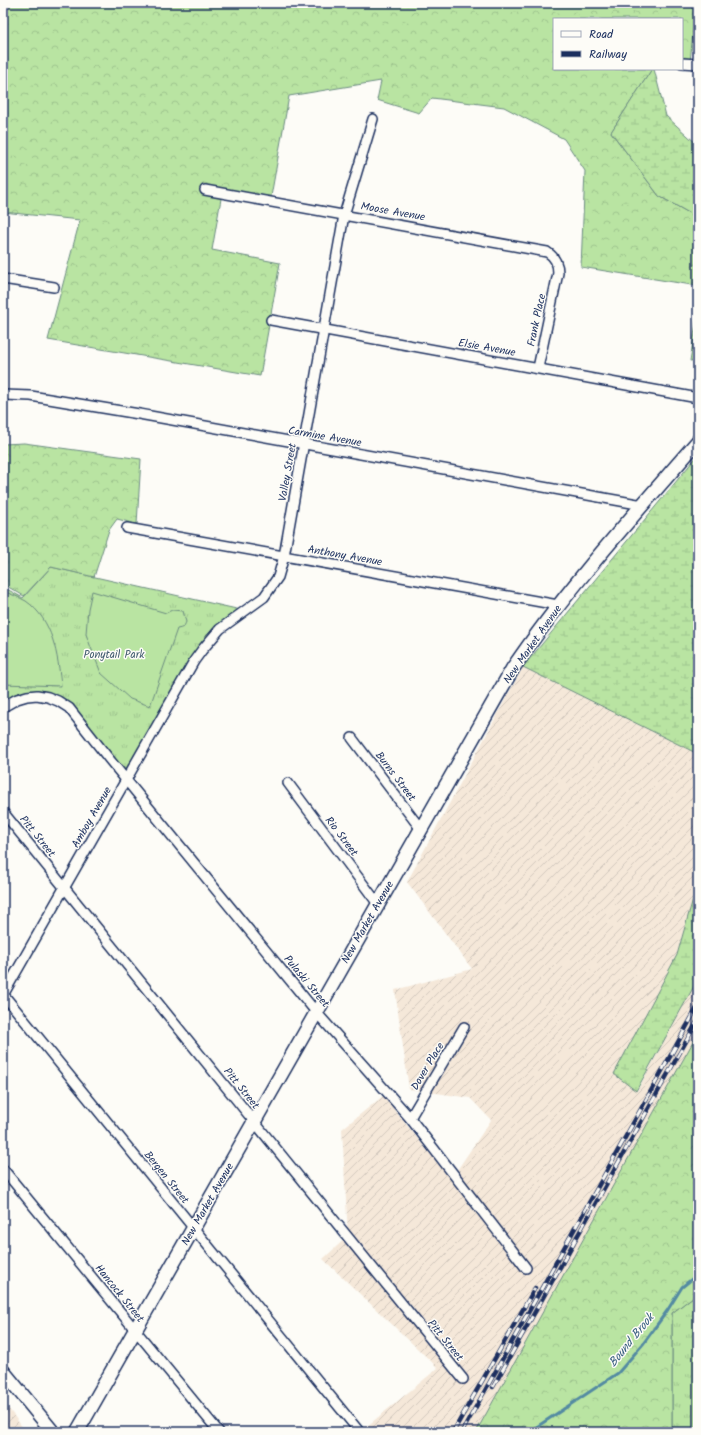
<svg xmlns="http://www.w3.org/2000/svg" width="701" height="1435" font-family="Kalam,sans-serif">
<defs>
<pattern id="industrial-furrows" width="10" height="10" patternUnits="userSpaceOnUse"><rect width="10" height="10" fill="#f5e8d9"/><path d="M-1 1l2-2M0 10L10 0M9 11l2-2" fill="none" stroke="#d1c7bd"/></pattern>
<pattern id="grass-tufts" width="24" height="20" patternUnits="userSpaceOnUse"><rect width="24" height="20" fill="#b9e4a2"/><path d="M3 7l-1-3M5 7V3M7 7l1-3M15 17l-1-3M17 17v-4M19 17l1-3" fill="none" stroke="#9ec48e"/></pattern>
<pattern id="forest-crowns" width="20" height="18" patternUnits="userSpaceOnUse"><rect width="20" height="18" fill="#b9e4a2"/><path d="M2 6a3 3 0 1 1 6 0M12 15a3 3 0 1 1 6 0" fill="none" stroke="#9ec48e"/></pattern>
<pattern id="wetland-marsh" width="20" height="14" patternUnits="userSpaceOnUse"><rect width="20" height="14" fill="#b9e4a2"/><path d="M1 5h8M5 5V1M11 12h8M15 12V8" fill="none" stroke="#9ec48e"/></pattern>
</defs>
<rect width="100%" height="100%" fill="#fdfcf7"/>
<filter id="ink" filterUnits="userSpaceOnUse"><feTurbulence type="fractalNoise" baseFrequency=".025" numOctaves="2"/><feDisplacementMap in="SourceGraphic" scale="8" xChannelSelector="R" yChannelSelector="G"/><feConvolveMatrix kernelMatrix="1 2 1 2 8 2 1 2 1" color-interpolation-filters="sRGB"/></filter>
<g filter="url(#ink)">
<!-- industrial -->
<g fill="url(#industrial-furrows)">
<polygon points="523,667 698,754 698,881 677,955 614,1074 637,1091 698,979 698,1033 476,1432 360,1432 438,1368 323,1259 348,1236 342,1129 383,1096 451,1179 491,1120 470,1098 409,1089 395,990 472,969 407,882"/>
<polygon points="3,1401 26,1432 3,1432"/>
</g>
<!-- grass -->
<g fill="url(#grass-tufts)" stroke="#6a8a80">
<polygon points="51,567 241,610 181,680 126,778 60,701 13,700 3,712 3,587 23,598"/>
<polygon points="698,1293 698,1432 672,1432 672,1313"/>
</g>
<!-- forest -->
<g fill="url(#forest-crowns)" stroke="#6a8a80">
<polygon points="3,3 696,3 690,62 682,63 682,19 554,19 554,69 652,69 611,132 659,196 698,218 698,286 581,267 585,171 564,139 504,107 432,98 419,113 377,100 381,81 289,96 270,202 222,193 212,250 280,263 260,376 48,340 80,220 3,212"/>
<polygon points="698,310 698,360 690,361"/>
<polygon points="24,443 141,459 137,524 117,519 109,530 94,577 51,567 24,596 3,584 3,444"/>
<polygon points="698,1033 698,1293 672,1313 672,1432 476,1432"/>
</g>
<!-- wetland -->
<g fill="url(#wetland-marsh)" stroke="#6a8a80">
<polygon points="652,69 654,69 666,116 698,145 698,218 659,196 611,132"/>
<polygon points="698,455 698,754 523,667"/>
<polygon points="698,881 698,979 636,1091 614,1074 677,955"/>
</g>
<!-- pitch -->
<g fill="#b9e4a2" stroke="#6a8a80">
<path d="M 3,591 C 10,594 19,597 26,601 C 53,620 58,655 61,686 L 3,684 Z"/>
<path d="M 92,591 L 166,613 L 172,610 L 183,611 L 186,622 C 184,627 183,628 177,629 L 150,706 L 130,699 L 101,673 L 90,645 L 86,634 L 88,609 Z"/>
</g>
<g fill="none" stroke-linecap="round" stroke-linejoin="round">
<!-- stream -->
<polyline stroke="#528aa2" stroke-width="3" points="529,1432 618,1373 643,1344 667,1311 682,1287 698,1274"/>
<!-- minor casing -->
<g stroke="#1b2f5e" stroke-width="12">
<g id="minor">
<polyline points="682,63 698,64"/>
<path d="M 205,190 L 547,252 C 555,257 558,263 558,273 L 538,368"/>
<polyline points="3,279 54,287"/>
<polyline points="271,320 698,398"/>
<polyline points="3,395 31,396 139,414 643,505"/>
<polyline points="127,528 558,605"/>
<polyline points="3,707 17,699 27,696 37,695 48,697 58,701 69,708 109,759 316,1012 410,1118 526,1268"/>
<polyline points="352,738 420,828"/>
<polyline points="288,783 378,904"/>
<polyline points="3,812 463,1379"/>
<polyline points="3,994 358,1430"/>
<polyline points="3,995 194,661 202,650 220,629 264,597 278,577 284,556 344,215 373,119"/>
<polyline points="410,1118 464,1027"/>
<polyline points="3,1169 219,1432"/>
</g>
</g>
<!-- secondary casing -->
<g stroke="#1b2f5e" stroke-width="16">
<g id="secondary">
<polyline points="3,1371 53,1432"/>
<path d="M 77,1432 L 513,668 C 568,587 634,515 698,441"/>
</g>
</g>
<!-- minor -->
<use href="#minor" stroke="#fdfcf7" stroke-width="9"/>
<!-- secondary -->
<use href="#secondary" stroke="#fdfcf7" stroke-width="13"/>
<!-- rail casing -->
<g stroke="#1b2f5e" stroke-width="4.5">
<g id="rail">
<polyline points="493,1387 698,1020"/>
<polyline points="453,1432 535,1288"/>
<polyline points="462,1432 698,1006"/>
</g>
</g>
<!-- rail -->
<use href="#rail" stroke="#fdfcf7" stroke-width="3" stroke-dasharray="9" stroke-linecap="butt"/>
</g>
</g>
<g text-anchor="middle" stroke-width="3" stroke-linejoin="round" paint-order="stroke">
<!-- street labels -->
<g font-size="11" fill="#1b2f5e" stroke="#fdfcf7">
<text transform="translate(393 211) rotate(10)" y="4">Moose Avenue</text>
<text transform="translate(536 320) rotate(-78)" y="4">Frank Place</text>
<text transform="translate(487 347) rotate(10)" y="4">Elsie Avenue</text>
<text transform="translate(325 436) rotate(10)" y="4">Carmine Avenue</text>
<text transform="translate(287 472) rotate(-80)" y="4">Valley Street</text>
<text transform="translate(345 555) rotate(10)" y="4">Anthony Avenue</text>
<text transform="translate(532 644) rotate(-55)" y="4">New Market Avenue</text>
<text transform="translate(396 776) rotate(53)" y="4">Burns Street</text>
<text transform="translate(91 817) rotate(-60)" y="4">Amboy Avenue</text>
<text transform="translate(38 836) rotate(51)" y="4">Pitt Street</text>
<text transform="translate(342 836) rotate(53)" y="4">Rio Street</text>
<text transform="translate(367 922) rotate(-60)" y="4">New Market Avenue</text>
<text transform="translate(307 981) rotate(50)" y="4">Pulaski Street</text>
<text transform="translate(427 1066) rotate(-59)" y="4">Dover Place</text>
<text transform="translate(242 1088) rotate(51)" y="4">Pitt Street</text>
<text transform="translate(167 1177) rotate(51)" y="4">Bergen Street</text>
<text transform="translate(207 1204) rotate(-60)" y="4">New Market Avenue</text>
<text transform="translate(120 1293) rotate(51)" y="4">Hancock Street</text>
<text transform="translate(446 1340) rotate(51)" y="4">Pitt Street</text>
</g>
<!-- park labels -->
<g font-size="11" fill="#425c6f" stroke="#fdfcf7">
<text x="114" y="658">Ponytail Park</text>
</g>
<!-- water labels -->
<g font-size="12" font-style="italic" fill="#365d80" stroke="#fdfcf7">
<text transform="translate(631 1340) rotate(-51)" y="4">Bound Brook</text>
</g>
</g>
<!-- margin -->
<rect width="701" height="1435" fill="none" stroke="#fdfcf7" stroke-width="16"/>
<rect x="8" y="8" width="685" height="1419" fill="none" stroke="#1b2f5e" stroke-width="1.5" filter="url(#ink)"/>
<!-- legend -->
<rect x="553" y="18" width="130" height="52" fill="#fdfcf7" stroke="#a3aaba"/>
<rect x="561" y="31" width="20" height="6" fill="#fdfcf7" stroke="#a3aaba"/>
<text x="589" y="38" font-size="12" fill="#1b2f5e">Road</text>
<rect x="561" y="51" width="20" height="6" fill="#1b2f5e" stroke="#a3aaba"/>
<text x="589" y="58" font-size="12" fill="#1b2f5e">Railway</text>
</svg>
